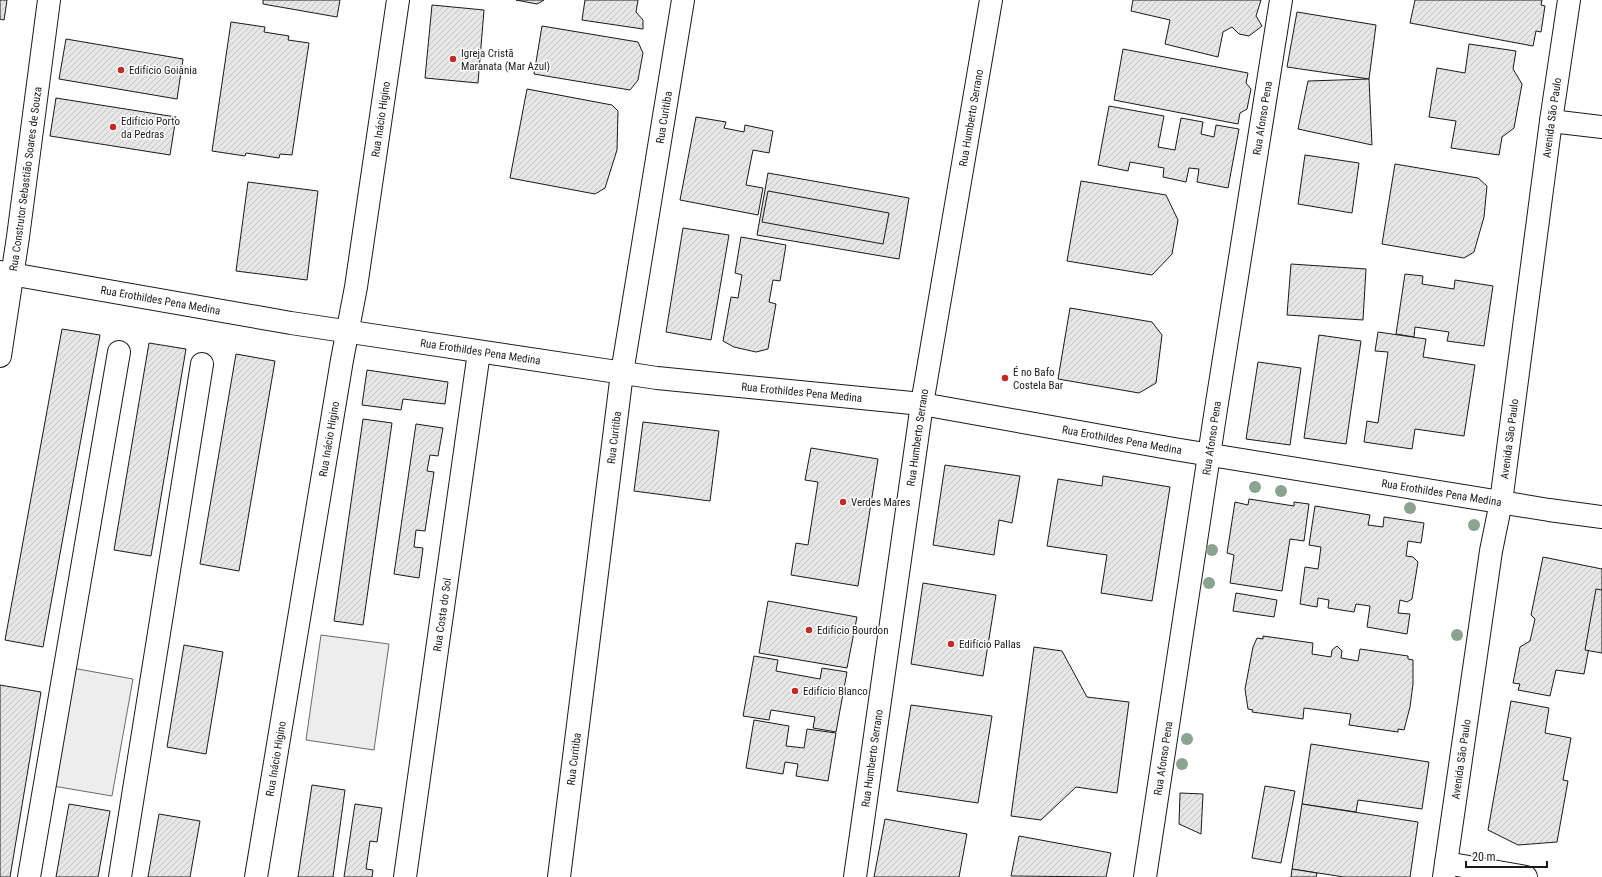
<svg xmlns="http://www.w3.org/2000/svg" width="1602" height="877" font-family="'Roboto Condensed',sans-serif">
<defs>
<pattern id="building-hatch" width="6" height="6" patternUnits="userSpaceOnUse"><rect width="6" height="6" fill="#e6e6e6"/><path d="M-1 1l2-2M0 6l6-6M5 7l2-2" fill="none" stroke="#c5c5c5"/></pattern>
</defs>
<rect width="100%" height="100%" fill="#fff"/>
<!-- pitch -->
<g fill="#ededed" stroke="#6a6a6a">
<polygon points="321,635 389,644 374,750 306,740"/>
<polygon points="67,667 133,679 112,796 47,785"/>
</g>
<!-- building -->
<g fill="url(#building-hatch)" stroke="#1a1a1a">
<polygon points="0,0 7,0 4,20 0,19"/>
<polygon points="263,0 340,0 337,17 263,4"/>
<polygon points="516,0 544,0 537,4"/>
<polygon points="585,0 638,0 636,12 643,20 643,29 582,20"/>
<polygon points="1133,0 1261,0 1256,16 1262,26 1249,36 1239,34 1232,27 1223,32 1218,57 1165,44 1170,20 1131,11"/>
<polygon points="1415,0 1542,0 1541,5 1545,6 1541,32 1536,31 1533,46 1410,23"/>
<polygon points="432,5 484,10 478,83 425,78"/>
<polygon points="1297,12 1376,25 1369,79 1287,67"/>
<polygon points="231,22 265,27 264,32 289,36 288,40 309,43 292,155 280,154 279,158 246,153 245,156 212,151"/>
<polygon points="542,26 638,42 643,53 638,80 630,90 534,74"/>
<polygon points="66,39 183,59 177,99 59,79"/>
<polygon points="1469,44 1516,51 1513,69 1522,84 1514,128 1502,137 1499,155 1451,148 1456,121 1429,117 1437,68 1465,73"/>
<polygon points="1123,49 1248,73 1246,83 1251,89 1247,109 1240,113 1238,124 1114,100"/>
<polygon points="1369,79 1372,145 1298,129 1308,81"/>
<polygon points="527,89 612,105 618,111 617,150 605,188 595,194 510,178"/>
<polygon points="56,98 176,117 170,155 50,136"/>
<polygon points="1109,106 1164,116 1158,147 1175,150 1181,118 1203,122 1201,134 1214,137 1216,125 1239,129 1228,188 1197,182 1199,169 1189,168 1186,182 1163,177 1164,168 1130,162 1128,171 1098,165"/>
<polygon points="696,117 726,122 724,128 744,132 745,125 773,131 769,153 753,150 746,185 763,188 758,215 680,200"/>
<polygon points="1305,155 1359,163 1352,213 1298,204"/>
<polygon points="1395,164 1478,178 1487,186 1484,217 1474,252 1464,258 1382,244"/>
<polygon points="768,173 909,198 899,259 757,235"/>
<polygon points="1081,181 1166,195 1178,220 1172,254 1152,275 1067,261"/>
<polygon points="248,182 318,191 307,280 236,271"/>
<polygon points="768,191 889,213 883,244 762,222"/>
<polygon points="683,228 729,235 711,340 666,332"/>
<polygon points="741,237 786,245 780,281 773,280 769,302 776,304 768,349 756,352 734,347 723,341 731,297 738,298 742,275 735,273"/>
<polygon points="1291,264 1366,269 1363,320 1287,315"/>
<polygon points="1405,274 1423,276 1422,284 1454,289 1455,280 1493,286 1484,346 1447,341 1449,332 1415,327 1414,337 1396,334"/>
<polygon points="1070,308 1152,322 1162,335 1156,383 1139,393 1058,379"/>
<polygon points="62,329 100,335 43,647 5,640"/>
<polygon points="1378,332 1426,339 1423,357 1475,365 1464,436 1415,429 1412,449 1364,442 1367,421 1378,423 1388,352 1375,351"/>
<polygon points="1319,335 1361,341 1346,444 1304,438"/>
<polygon points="149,343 186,349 151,556 114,550"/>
<polygon points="236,354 275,361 239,571 200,564"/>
<polygon points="1258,362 1301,368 1290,445 1246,439"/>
<polygon points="367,370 448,382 445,404 403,399 401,410 362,405"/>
<polygon points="363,419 392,423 363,625 334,621"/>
<polygon points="643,422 719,431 710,501 634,491"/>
<polygon points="416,424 443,428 438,456 430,455 427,471 434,472 425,531 416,530 414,547 423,548 419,578 394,574"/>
<polygon points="811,448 878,459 858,586 791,575 796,543 808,545 818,482 805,480"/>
<polygon points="945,465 1020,476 1012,523 999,520 994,555 933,545"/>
<polygon points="1103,476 1170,487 1152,601 1101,593 1107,555 1047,546 1058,479 1102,486"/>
<polygon points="1249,499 1294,506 1294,502 1309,504 1304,541 1290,539 1282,591 1230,583 1234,555 1227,553 1235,502 1248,505"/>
<polygon points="1315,506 1370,515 1368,525 1383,527 1384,517 1424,523 1421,543 1408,541 1406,556 1413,557 1418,562 1412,599 1407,602 1400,600 1398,613 1410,614 1407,634 1367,627 1370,606 1356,604 1354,612 1328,608 1329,600 1318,598 1317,607 1300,604 1305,567 1318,569 1321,547 1309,545"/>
<polygon points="1543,557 1602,569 1602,604 1596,632 1592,632 1584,674 1556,670 1550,696 1518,690 1520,684 1513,683 1520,647 1530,641 1535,619 1531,615"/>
<polygon points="923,583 996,595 983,676 911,664"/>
<polygon points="1596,589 1602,590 1602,653 1585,650"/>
<polygon points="1236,593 1277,600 1274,617 1233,611"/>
<polygon points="768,601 857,617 847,668 759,653"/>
<polygon points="1263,636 1313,643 1312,654 1331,657 1332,650 1337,646 1342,651 1341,658 1358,661 1360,649 1408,656 1408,659 1413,660 1413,684 1410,707 1404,730 1398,729 1398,732 1349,725 1351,714 1304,708 1303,719 1252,712 1253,710 1248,709 1245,689 1253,647 1257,638 1263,639"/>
<polygon points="184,645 223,652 206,754 167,747"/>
<polygon points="1034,647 1062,651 1087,697 1129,702 1117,793 1076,787 1041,820 1011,816"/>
<polygon points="754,656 778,660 776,671 820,679 822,668 847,672 836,732 813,728 815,717 771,710 769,720 743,716"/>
<polygon points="0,685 41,692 10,877 0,877"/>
<polygon points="1511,701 1549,708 1545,733 1571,738 1563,780 1568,781 1557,842 1518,845 1488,830"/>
<polygon points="911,705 992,716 978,803 897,791"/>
<polygon points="754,720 789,726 786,746 804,748 807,729 836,733 828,781 796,776 798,764 785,762 783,774 746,768"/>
<polygon points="1311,744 1429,762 1422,809 1358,800 1356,812 1302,804"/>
<polygon points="312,785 345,790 333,877 298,877"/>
<polygon points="1265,786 1295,791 1281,863 1252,858"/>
<polygon points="1180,793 1203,794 1201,834 1179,824"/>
<polygon points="69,804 110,811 98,877 56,877"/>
<polygon points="355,804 382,808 377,842 370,841 366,869 373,870 372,877 344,877"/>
<polygon points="1302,804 1418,822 1410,877 1344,877 1292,869"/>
<polygon points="159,814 200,821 190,877 148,877"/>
<polygon points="885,819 967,834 959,877 874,877"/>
<polygon points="1019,836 1111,853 1106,877 1011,876"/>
<polygon points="1292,869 1317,873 1316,877 1291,877"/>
</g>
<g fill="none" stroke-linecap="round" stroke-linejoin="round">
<!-- minor casing -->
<g stroke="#1a1a1a" stroke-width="24">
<g id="minor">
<polyline points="1551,121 1602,127"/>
<path id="s1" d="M 0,272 L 291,323 L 657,378 L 922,404 L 1174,449 L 1549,510 L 1602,517"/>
<path id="s2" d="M 0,356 L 18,237 L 49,0"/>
<polyline points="1446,863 1526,877"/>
<polyline points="29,877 119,352"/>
<polyline points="120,877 202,364"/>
<path id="s3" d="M 256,877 L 342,360 L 356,287 L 398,0"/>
<path id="s4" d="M 405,877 L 479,352"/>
<path id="s5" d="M 559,877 L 622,373 L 683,0"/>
<path id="s6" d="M 855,877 L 922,404 L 991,0"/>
<path id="s7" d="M 1145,877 L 1216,409 L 1281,0"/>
</g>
</g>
<!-- major casing -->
<g stroke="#1a1a1a" stroke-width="24">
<g id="major">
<path id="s8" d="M 1444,877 L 1491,551 L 1501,502 L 1551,121 L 1569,0"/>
</g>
</g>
<!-- minor -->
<use href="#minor" stroke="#fff" stroke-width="22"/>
<!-- major -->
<use href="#major" stroke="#fff" stroke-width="22"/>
</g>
<!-- trees -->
<g fill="#8aa48f">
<circle cx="1255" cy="487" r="6"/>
<circle cx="1281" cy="491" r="6"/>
<circle cx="1410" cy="508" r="6"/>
<circle cx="1474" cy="525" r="6"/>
<circle cx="1212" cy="550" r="6"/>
<circle cx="1209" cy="583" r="6"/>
<circle cx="1457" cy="635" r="6"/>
<circle cx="1187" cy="739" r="6"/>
<circle cx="1182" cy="764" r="6"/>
</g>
<!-- markers -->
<g fill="#c62828" stroke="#fff" stroke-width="1.5">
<circle cx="453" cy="59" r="4"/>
<circle cx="121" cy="70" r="4"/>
<circle cx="113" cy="127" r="4"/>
<circle cx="1005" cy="378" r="4"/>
<circle cx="843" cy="502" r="4"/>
<circle cx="809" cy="630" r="4"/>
<circle cx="951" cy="644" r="4"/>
<circle cx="795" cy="691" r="4"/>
</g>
<g text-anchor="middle" stroke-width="3" stroke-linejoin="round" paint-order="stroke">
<!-- poi labels -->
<g font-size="11" fill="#1a1a1a" stroke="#fff" text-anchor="start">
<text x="461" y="57">Igreja Cristã<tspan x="461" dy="13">Maranata (Mar Azul)</tspan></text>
<text x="129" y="74">Edifício Goiânia</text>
<text x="121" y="125">Edifício Porto<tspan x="121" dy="13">da Pedras</tspan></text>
<text x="1013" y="376">É no Bafo<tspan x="1013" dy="13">Costela Bar</tspan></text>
<text x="851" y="506">Verdes Mares</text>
<text x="817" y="634">Edifício Bourdon</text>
<text x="959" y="648">Edifício Pallas</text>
<text x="803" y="695">Edifício Blanco</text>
</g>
<!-- street labels -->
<g font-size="11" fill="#1a1a1a" stroke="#fff">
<text dy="4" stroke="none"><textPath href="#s5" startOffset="767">Rua Curitiba</textPath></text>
<text dy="4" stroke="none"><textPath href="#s6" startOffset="768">Rua Humberto Serrano</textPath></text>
<text dy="4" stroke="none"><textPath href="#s7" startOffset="768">Rua Afonso Pena</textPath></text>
<text dy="4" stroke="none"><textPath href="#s8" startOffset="767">Avenida São Paulo</textPath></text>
<text dy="4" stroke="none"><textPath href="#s3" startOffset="768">Rua Inácio Higino</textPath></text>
<text dy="4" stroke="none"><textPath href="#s2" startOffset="179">Rua Construtor Sebastião Soares de Souza</textPath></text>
<text dy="4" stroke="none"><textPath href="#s1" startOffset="163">Rua Erothildes Pena Medina</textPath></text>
<text dy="4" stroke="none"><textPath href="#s1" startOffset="487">Rua Erothildes Pena Medina</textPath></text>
<text dy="4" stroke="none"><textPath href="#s1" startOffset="811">Rua Erothildes Pena Medina</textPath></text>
<text dy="4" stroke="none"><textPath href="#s5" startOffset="443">Rua Curitiba</textPath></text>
<text dy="4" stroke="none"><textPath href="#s6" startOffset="444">Rua Humberto Serrano</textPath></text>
<text dy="4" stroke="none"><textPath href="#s7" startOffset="444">Rua Afonso Pena</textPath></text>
<text dy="4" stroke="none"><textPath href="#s3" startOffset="444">Rua Inácio Higino</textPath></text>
<text dy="4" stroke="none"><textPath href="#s1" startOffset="1135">Rua Erothildes Pena Medina</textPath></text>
<text dy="4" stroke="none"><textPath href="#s8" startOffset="443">Avenida São Paulo</textPath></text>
<text dy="4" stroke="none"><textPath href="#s1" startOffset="1459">Rua Erothildes Pena Medina</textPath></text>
<text dy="4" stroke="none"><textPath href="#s4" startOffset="265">Rua Costa do Sol</textPath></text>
<text dy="4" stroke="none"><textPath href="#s3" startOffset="120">Rua Inácio Higino</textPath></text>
<text dy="4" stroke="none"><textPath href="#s6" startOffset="120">Rua Humberto Serrano</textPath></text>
<text dy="4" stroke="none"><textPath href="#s5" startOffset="119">Rua Curitiba</textPath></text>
<text dy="4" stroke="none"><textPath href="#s7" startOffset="120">Rua Afonso Pena</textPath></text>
<text dy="4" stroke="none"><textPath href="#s8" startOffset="119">Avenida São Paulo</textPath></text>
</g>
</g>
<!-- scale -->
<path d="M1466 861v6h81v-6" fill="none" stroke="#1a1a1a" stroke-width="2"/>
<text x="1472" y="861" font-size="12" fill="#1a1a1a" stroke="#ffffff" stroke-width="3" paint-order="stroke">20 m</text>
</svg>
